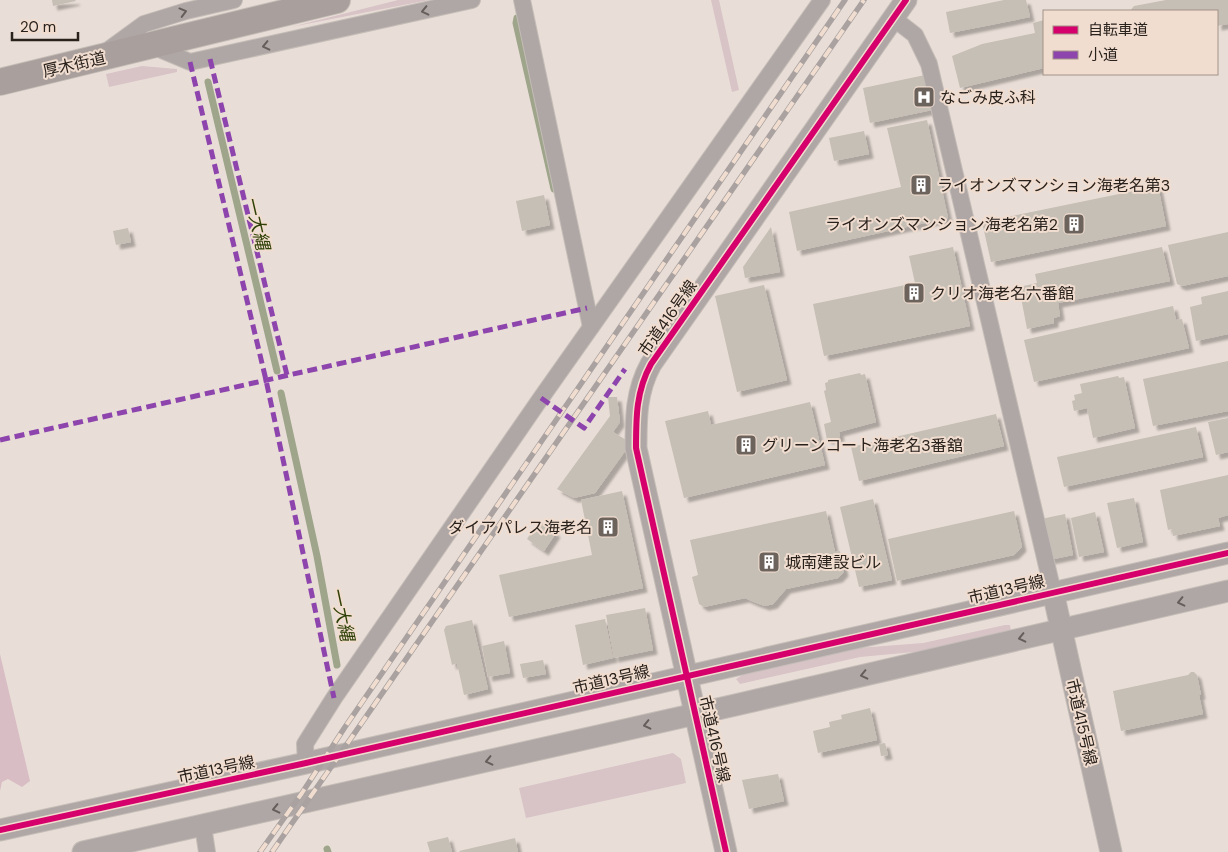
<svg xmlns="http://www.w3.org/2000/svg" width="1228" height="852" font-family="'DM Sans','Noto Sans JP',sans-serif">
<defs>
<filter id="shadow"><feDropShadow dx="4.5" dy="4.5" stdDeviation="1" flood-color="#0004"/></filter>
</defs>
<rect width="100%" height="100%" fill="#e9ded7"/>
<!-- green -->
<g fill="#d8c3c7">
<polygon points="398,0 429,0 291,27"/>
<polygon points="711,0 719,0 739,90 732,92"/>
<polygon points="142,66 177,69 177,72 109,87 106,74"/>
<polygon points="1005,625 1010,625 1011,631 925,651 860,657 740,684 736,679 744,674 858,648 923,643"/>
<polygon points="673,753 681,759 686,783 526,818 519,788"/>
</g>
<!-- forest -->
<polygon fill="#d8bdc4" points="0,654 30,781 22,787 8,779 2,782 0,791"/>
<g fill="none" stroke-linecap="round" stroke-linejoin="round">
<!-- stream -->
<g stroke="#9ea58b" stroke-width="7">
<polyline points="517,18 516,23 554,189"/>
<polyline points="208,82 277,371"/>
<polyline points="281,393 317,556 337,665"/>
<polyline points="327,849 328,852"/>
</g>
</g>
<!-- building -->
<g fill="#c6bfb5" filter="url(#shadow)">
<polygon points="52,0 75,0 76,1 53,6"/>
<polygon points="1004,0 1026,0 1030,17 950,33 946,12"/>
<polygon points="1166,0 1228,0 1228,24 1217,26 1217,11 1130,11 1134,6"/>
<polygon points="1044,20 1044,68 960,88 952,56 982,44 1035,33 1033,23"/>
<polygon points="925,75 932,110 870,123 863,88"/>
<polygon points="927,120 948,218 797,251 789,212 901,187 887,128"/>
<polygon points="864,131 869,154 834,161 829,138"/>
<polygon points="1158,186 1166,226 991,262 982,222"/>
<polygon points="544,195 550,225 522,231 516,201"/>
<polygon points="771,227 780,272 745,278 743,267"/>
<polygon points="128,228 131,242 116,245 113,231"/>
<polygon points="1228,232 1228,276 1182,286 1177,284 1168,245"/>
<polygon points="953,247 970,326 824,356 813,304 915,283 909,256"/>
<polygon points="1162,247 1170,281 1058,303 1060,316 1054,318 1054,323 1027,329 1019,287 1037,283 1035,274"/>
<polygon points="764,285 787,380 737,392 715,296"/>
<polygon points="1228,291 1228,334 1196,341 1190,307 1202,304 1201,297"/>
<polygon points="1173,306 1176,320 1182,319 1189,348 1034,382 1024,340"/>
<polygon points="1228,361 1228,411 1153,426 1143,379"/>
<polygon points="860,373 861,375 865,374 876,422 839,432 840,437 827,440 824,424 831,422 824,391 826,390 825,383 828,382 828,380"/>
<polygon points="1118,376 1119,378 1124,377 1135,428 1093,438 1087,408 1074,411 1072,401 1075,400 1074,395 1082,393 1080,384"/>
<polygon points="608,397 617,397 620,422 613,432 631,443 595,493 574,498 557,489 610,416"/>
<polygon points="810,402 825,465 684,498 665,421 708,411 711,425"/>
<polygon points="996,414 1004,446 859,481 851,447"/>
<polygon points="1228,418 1228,452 1216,455 1208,422"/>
<polygon points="1196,427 1203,457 1064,487 1057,457"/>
<polygon points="1228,475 1228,515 1218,518 1220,526 1173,536 1172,529 1168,530 1160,490"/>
<polygon points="622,491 643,588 509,617 499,575 592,555 581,500"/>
<polygon points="1134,498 1143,542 1117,548 1107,503"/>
<polygon points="873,499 892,580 859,587 840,507"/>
<polygon points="826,511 835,552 840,551 844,572 838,578 786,589 773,604 765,606 754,602 745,598 704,607 699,604 692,577 698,575 690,540"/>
<polygon points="1014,511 1022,547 1014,555 897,581 888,539"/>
<polygon points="1095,512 1104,552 1079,557 1071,518"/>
<polygon points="1065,514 1073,555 1049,560 1041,519"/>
<polygon points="539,521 556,533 544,551 527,539"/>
<polygon points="645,608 653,650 614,658 606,615"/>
<polygon points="605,619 613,658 583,665 575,625"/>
<polygon points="472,620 488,689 464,695 457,663 452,665 444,630 446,626"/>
<polygon points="504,641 510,673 488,677 482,646"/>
<polygon points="543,660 546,674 523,678 520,664"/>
<polygon points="1191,672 1194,672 1197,675 1201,695 1199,695 1203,714 1121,731 1113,691 1188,675"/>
<polygon points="870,708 877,740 818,753 813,731 830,727 829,722 842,719 841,715"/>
<polygon points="885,743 888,755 881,756 879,744"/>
<polygon points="778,774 784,801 749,809 742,780"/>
<polygon points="448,837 452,852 430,852 427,842"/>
<polygon points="515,838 518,852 460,852 459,851"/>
</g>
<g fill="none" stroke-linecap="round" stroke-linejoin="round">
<!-- minor casing -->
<g stroke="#c5bdb7" stroke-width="18">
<g id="minor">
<polyline points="522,0 591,327"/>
<polyline points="893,18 915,35 929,64 1053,592"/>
<polyline points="152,46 190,62 472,0"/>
<polyline points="107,51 144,24 186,11 234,0"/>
<polyline points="306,763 305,744 334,698 541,398 822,0"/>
<polyline points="203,826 207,852"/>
</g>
</g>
<!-- tertiary casing -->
<g stroke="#c5bdb7" stroke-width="23">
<g id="tertiary">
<polyline points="1053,592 1111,852"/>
<polyline points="0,830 306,763 1228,553"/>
<polyline points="83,852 731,706 1228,591"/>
<path d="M 726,852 L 636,448 C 636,418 636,391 651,364 L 906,0"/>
</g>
</g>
<!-- primary casing -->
<g stroke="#c5bdb7" stroke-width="28">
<polyline id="primary" points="0,82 337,0"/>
</g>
<!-- minor -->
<use href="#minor" stroke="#afa7a5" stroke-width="16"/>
<!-- tertiary -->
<use href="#tertiary" stroke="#afa7a5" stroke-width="21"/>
<!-- primary -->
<use href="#primary" stroke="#a99f9c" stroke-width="26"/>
<!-- rail casing -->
<g stroke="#a9a2a0" stroke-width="5.5">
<g id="rail">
<polyline points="260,852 302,793 345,727 845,0"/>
<polyline points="272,852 864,0"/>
</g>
</g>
<!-- rail -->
<use href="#rail" stroke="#f1ddcf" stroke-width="4" stroke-dasharray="11" stroke-linecap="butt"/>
<!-- quiet -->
<g stroke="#8e44ad" stroke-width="5" stroke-dasharray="10 5" stroke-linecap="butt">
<polyline points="210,59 287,375"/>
<polyline points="190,62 266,380 334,698"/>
<polyline points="541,398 584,428 625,369"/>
<polyline points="0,440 587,308"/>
</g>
<!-- cycleway casing -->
<g stroke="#f1ddcf" stroke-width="9">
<g id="cycleway">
<polyline points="0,830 306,763 1228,553"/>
<path d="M 726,852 L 636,448 C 636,418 636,391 651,364 L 906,0"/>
</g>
</g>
<!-- cycleway -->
<use href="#cycleway" stroke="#d6006c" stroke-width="6"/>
</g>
<!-- one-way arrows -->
<defs><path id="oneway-chevron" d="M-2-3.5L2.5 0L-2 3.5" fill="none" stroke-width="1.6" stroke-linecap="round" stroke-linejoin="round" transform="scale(1.25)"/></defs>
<g stroke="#655d5a">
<use href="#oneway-chevron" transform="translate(425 11) rotate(167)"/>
<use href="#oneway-chevron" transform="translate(183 12) rotate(-15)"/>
<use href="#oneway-chevron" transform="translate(266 46) rotate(167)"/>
<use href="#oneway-chevron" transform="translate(1181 602) rotate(167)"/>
<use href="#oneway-chevron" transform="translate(1022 638) rotate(167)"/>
<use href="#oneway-chevron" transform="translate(864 675) rotate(167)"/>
<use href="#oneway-chevron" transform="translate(647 725) rotate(167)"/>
<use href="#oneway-chevron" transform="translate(489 761) rotate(167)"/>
<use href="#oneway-chevron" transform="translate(276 809) rotate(167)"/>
</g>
<!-- icons -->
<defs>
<g id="hospital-square" transform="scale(1.125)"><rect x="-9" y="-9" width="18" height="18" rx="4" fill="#6c635d" stroke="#f1ddcf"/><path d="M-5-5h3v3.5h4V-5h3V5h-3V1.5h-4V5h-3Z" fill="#fff"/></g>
<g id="building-square" transform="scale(1.125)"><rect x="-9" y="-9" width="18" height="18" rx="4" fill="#6c635d" stroke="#f1ddcf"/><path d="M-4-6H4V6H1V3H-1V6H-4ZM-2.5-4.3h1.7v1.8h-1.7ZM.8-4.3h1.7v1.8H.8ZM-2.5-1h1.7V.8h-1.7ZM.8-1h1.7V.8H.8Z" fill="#fff"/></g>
</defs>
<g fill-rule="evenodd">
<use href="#hospital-square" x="924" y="97"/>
<use href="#building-square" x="921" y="185"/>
<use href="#building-square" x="1074" y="224"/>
<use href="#building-square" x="914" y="293"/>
<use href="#building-square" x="746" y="445"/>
<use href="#building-square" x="608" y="527"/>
<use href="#building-square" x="769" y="562"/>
</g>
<g text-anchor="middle" stroke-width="4" stroke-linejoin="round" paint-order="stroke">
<!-- street labels -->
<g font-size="16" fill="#29211c" stroke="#f1ddcf">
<text transform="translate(74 64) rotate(-13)" y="6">厚木街道</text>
<text transform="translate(667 318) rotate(-55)" y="6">市道416号線</text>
<text transform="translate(1006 589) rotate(-13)" y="6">市道13号線</text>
<text transform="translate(611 679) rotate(-13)" y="6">市道13号線</text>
<text transform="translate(1082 722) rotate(77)" y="6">市道415号線</text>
<text transform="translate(715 739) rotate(77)" y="6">市道416号線</text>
<text transform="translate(216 769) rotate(-12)" y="6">市道13号線</text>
</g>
<!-- poi labels -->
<g font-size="16" fill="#29211c" stroke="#f1ddcf" text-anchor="start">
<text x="940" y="103">なごみ皮ふ科</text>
<text x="937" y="191">ライオンズマンション海老名第3</text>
<text x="1058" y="230" text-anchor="end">ライオンズマンション海老名第2</text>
<text x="930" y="299">クリオ海老名六番館</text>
<text x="762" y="451">グリーンコート海老名3番舘</text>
<text x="592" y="533" text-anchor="end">ダイアパレス海老名</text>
<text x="785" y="568">城南建設ビル</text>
</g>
<!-- water labels -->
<g font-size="18" font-style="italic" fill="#2f4108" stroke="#f1ddcf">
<text transform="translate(257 223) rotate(77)" y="6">一大縄</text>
<text transform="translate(342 614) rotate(78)" y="6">一大縄</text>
</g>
</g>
<!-- legend -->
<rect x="1043" y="10" width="175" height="65" fill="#f1ddcf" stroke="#a19287"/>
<rect x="1053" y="26" width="25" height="8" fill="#d6006c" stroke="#a19287"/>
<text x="1088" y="35" font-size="15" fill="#29211c">自転車道</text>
<rect x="1053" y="51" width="25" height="8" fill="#8e44ad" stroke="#a19287"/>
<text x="1088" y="60" font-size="15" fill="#29211c">小道</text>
<!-- scale -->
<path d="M12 32v8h66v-8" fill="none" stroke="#29211c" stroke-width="2.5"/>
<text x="20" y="32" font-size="15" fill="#29211c" stroke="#f1ddcf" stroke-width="4" paint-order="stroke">20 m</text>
</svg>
